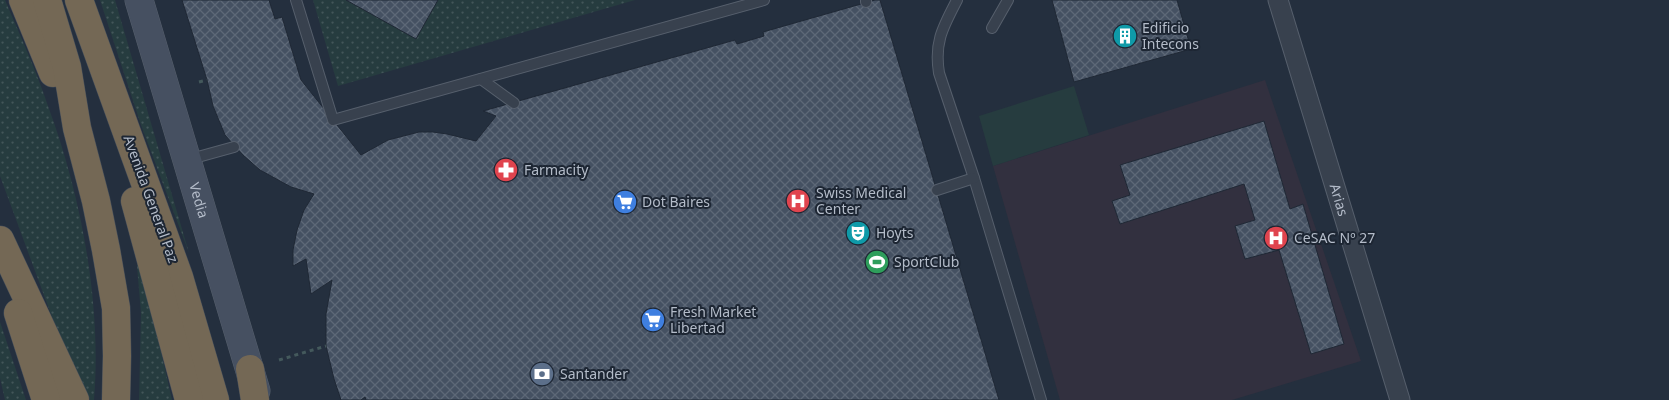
<svg xmlns="http://www.w3.org/2000/svg" width="1669" height="400" font-family="'Noto Sans',sans-serif">
<defs>
<pattern id="grass-dots" width="8" height="8" patternUnits="userSpaceOnUse" patternTransform="scale(1.25)"><rect width="8" height="8" fill="#263c3f"/><path d="M2 2h.1M6 6h.1" fill="none" stroke="#435659" stroke-width="1.8" stroke-linecap="round"/></pattern>
<pattern id="building-cross-hatch" width="8" height="8" patternUnits="userSpaceOnUse" patternTransform="scale(1.25)"><rect width="8" height="8" fill="#455162"/><path d="M0 0l8 8M0 8l8-8" fill="none" stroke="#5d6877"/></pattern>
</defs>
<rect width="100%" height="100%" fill="#242f3e"/>
<!-- medical -->
<polygon fill="#32303f" points="1265,80 1361,361 1232,400 1060,400 993,166"/>
<!-- grass -->
<g fill="url(#grass-dots)">
<path d="M 0,0 L 5,0 C 20,35 36,70 48,106 C 81,195 102,304 94,400 L 90,400 L 52,317 L 0,176 Z"/>
<polygon points="100,0 115,0 189,253 141,125"/>
<polygon points="313,0 635,0 338,86"/>
<polygon points="140,264 145,281 172,400 139,400 141,313 137,266"/>
<polygon points="0,322 26,400 5,400 0,378"/>
</g>
<!-- pitch -->
<polygon fill="#263c3f" points="1074,86 1089,135 993,166 979,116"/>
<!-- building -->
<g fill="url(#building-cross-hatch)" stroke="#1f2835">
<polygon points="182,0 269,0 275,19 282,17 301,80 361,155 388,140 419,132 433,132 447,134 476,141 496,116 483,111 735,40 737,44 764,36 763,32 875,0 880,0 999,400 366,400 365,397 361,400 341,400 334,379 326,346 326,314 332,280 311,294 306,259 293,266 293,250 297,230 304,210 314,194 291,187 260,170 243,155 225,135 213,106 207,80"/>
<polygon points="346,0 438,0 416,39"/>
<polygon points="1052,0 1177,0 1191,49 1074,82"/>
<polygon points="1264,121 1290,209 1303,204 1344,344 1311,354 1279,250 1245,259 1235,226 1255,220 1244,184 1120,224 1112,201 1130,195 1120,165"/>
</g>
<g fill="none" stroke-linecap="round" stroke-linejoin="round">
<!-- lane casing -->
<g stroke="#565f6c" stroke-width="12">
<g id="lane">
<polyline points="296,0 333,120 764,0"/>
<path d="M 957,0 C 943,27 934,42 939,73 L 974,178 L 1041,400"/>
<polyline points="866,2 866,0"/>
<polyline points="992,28 1008,0"/>
<polyline points="481,79 514,103"/>
<polyline points="187,160 234,147"/>
<polyline points="937,190 974,178"/>
</g>
</g>
<!-- street casing -->
<g stroke="#565f6c" stroke-width="21">
<g id="street">
<path id="s1" d="M 1278,0 L 1400,400"/>
</g>
</g>
<!-- secondary casing -->
<g stroke="#565f6c" stroke-width="29">
<g id="secondary">
<path id="s2" d="M 139,0 L 256,391"/>
</g>
</g>
<!-- highway casing -->
<g stroke="#434c59" stroke-width="29">
<g id="highway">
<polyline points="23,0 53,73"/>
<polyline points="47,0 67,67 77,128 96,201 106,250 116,308 117,356 116,400"/>
<polyline points="79,0 179,277 215,400"/>
<polyline points="135,201 189,400"/>
<polyline points="0,240 75,400"/>
<polyline points="18,313 46,400"/>
<polyline points="250,369 255,400"/>
</g>
</g>
<!-- path -->
<g stroke="#44595c" stroke-width="3" stroke-dasharray="4 4" stroke-linecap="butt">
<polyline points="199,82 207,80"/>
<polyline points="279,360 326,346"/>
</g>
<!-- lane -->
<use href="#lane" stroke="#38414e" stroke-width="10"/>
<!-- street -->
<use href="#street" stroke="#38414e" stroke-width="19"/>
<!-- secondary -->
<use href="#secondary" stroke="#465061" stroke-width="28"/>
<!-- highway -->
<use href="#highway" stroke="#746855" stroke-width="28"/>
</g>
<!-- icons -->
<defs>
<g id="building-disc" transform="scale(1.25)"><circle r="9.5" fill="#0f9aa8" stroke="#1d2633"/><path d="M-4-6H4V6H1V3H-1V6H-4ZM-2.5-4.3h1.7v1.8h-1.7ZM.8-4.3h1.7v1.8H.8ZM-2.5-1h1.7V.8h-1.7ZM.8-1h1.7V.8H.8Z" fill="#fff"/></g>
<g id="pharmacy-disc" transform="scale(1.25)"><circle r="9.5" fill="#e0444e" stroke="#1d2633"/><path d="M-2-6h4v4h4v4h-4v4h-4v-4h-4v-4h4Z" fill="#fff"/></g>
<g id="hospital-disc" transform="scale(1.25)"><circle r="9.5" fill="#e0444e" stroke="#1d2633"/><path d="M-5-5h3v3.5h4V-5h3V5h-3V1.5h-4V5h-3Z" fill="#fff"/></g>
<g id="supermarket-disc" transform="scale(1.25)"><circle r="9.5" fill="#3f7fe0" stroke="#1d2633"/><path d="M-6-5.5h2.5l.6 2H6L4.5 2H-2.5L-4.4-4H-6ZM-1.5 3.2a1.3 1.3 0 1 0 .1 0ZM3 3.2a1.3 1.3 0 1 0 .1 0Z" fill="#fff"/></g>
<g id="theatre-disc" transform="scale(1.25)"><circle r="9.5" fill="#0f9aa8" stroke="#1d2633"/><path d="M-5-5.5Q0-4 5-5.5V0Q5 5 0 6Q-5 5-5 0ZM-3.3-2.5H-1v1.5H-3.3ZM1-2.5H3.3v1.5H1ZM-2.8 1Q0 5.5 2.8 1Z" fill="#fff"/></g>
<g id="stadium-disc" transform="scale(1.25)"><circle r="9.5" fill="#2e9e5b" stroke="#1d2633"/><path d="M0-5a6.5 5 0 1 0 0 10a6.5 5 0 1 0 0-10ZM-3.5-1.8h7v3.6h-7Z" fill="#fff"/></g>
<g id="bank-disc" transform="scale(1.25)"><circle r="9.5" fill="#5c6f8a" stroke="#1d2633"/><path d="M-6-4H6V4H-6ZM0-2.3a2.3 2.3 0 1 0 0 4.6a2.3 2.3 0 1 0 0-4.6Z" fill="#fff"/></g>
</defs>
<g fill-rule="evenodd">
<use href="#building-disc" x="1125" y="36"/>
<use href="#pharmacy-disc" x="506" y="170"/>
<use href="#hospital-disc" x="798" y="201"/>
<use href="#supermarket-disc" x="625" y="202"/>
<use href="#theatre-disc" x="858" y="233"/>
<use href="#hospital-disc" x="1276" y="238"/>
<use href="#stadium-disc" x="877" y="262"/>
<use href="#supermarket-disc" x="653" y="320"/>
<use href="#bank-disc" x="542" y="374"/>
</g>
<g text-anchor="middle" stroke-width="4" stroke-linejoin="round" paint-order="stroke">
<!-- poi labels -->
<g font-size="14" fill="#b4bcc9" stroke="#1d2633" text-anchor="start">
<text x="1142" y="33">Edificio<tspan x="1142" dy="16">Intecons</tspan></text>
<text x="524" y="175">Farmacity</text>
<text x="816" y="198">Swiss Medical<tspan x="816" dy="16">Center</tspan></text>
<text x="642" y="207">Dot Baires</text>
<text x="876" y="238">Hoyts</text>
<text x="1294" y="243">CeSAC Nº 27</text>
<text x="894" y="267">SportClub</text>
<text x="670" y="317">Fresh Market<tspan x="670" dy="16">Libertad</tspan></text>
<text x="560" y="379">Santander</text>
</g>
<!-- street labels -->
<g font-size="14" fill="#b4bcc9" stroke="#1d2633">
<text transform="translate(151 199) rotate(70)" y="5">Avenida General Paz</text>
<text dy="5" stroke="none"><textPath href="#s2" startOffset="209">Vedia</textPath></text>
<text dy="5" stroke="none"><textPath href="#s1" startOffset="209">Arias</textPath></text>
</g>
</g>
</svg>
